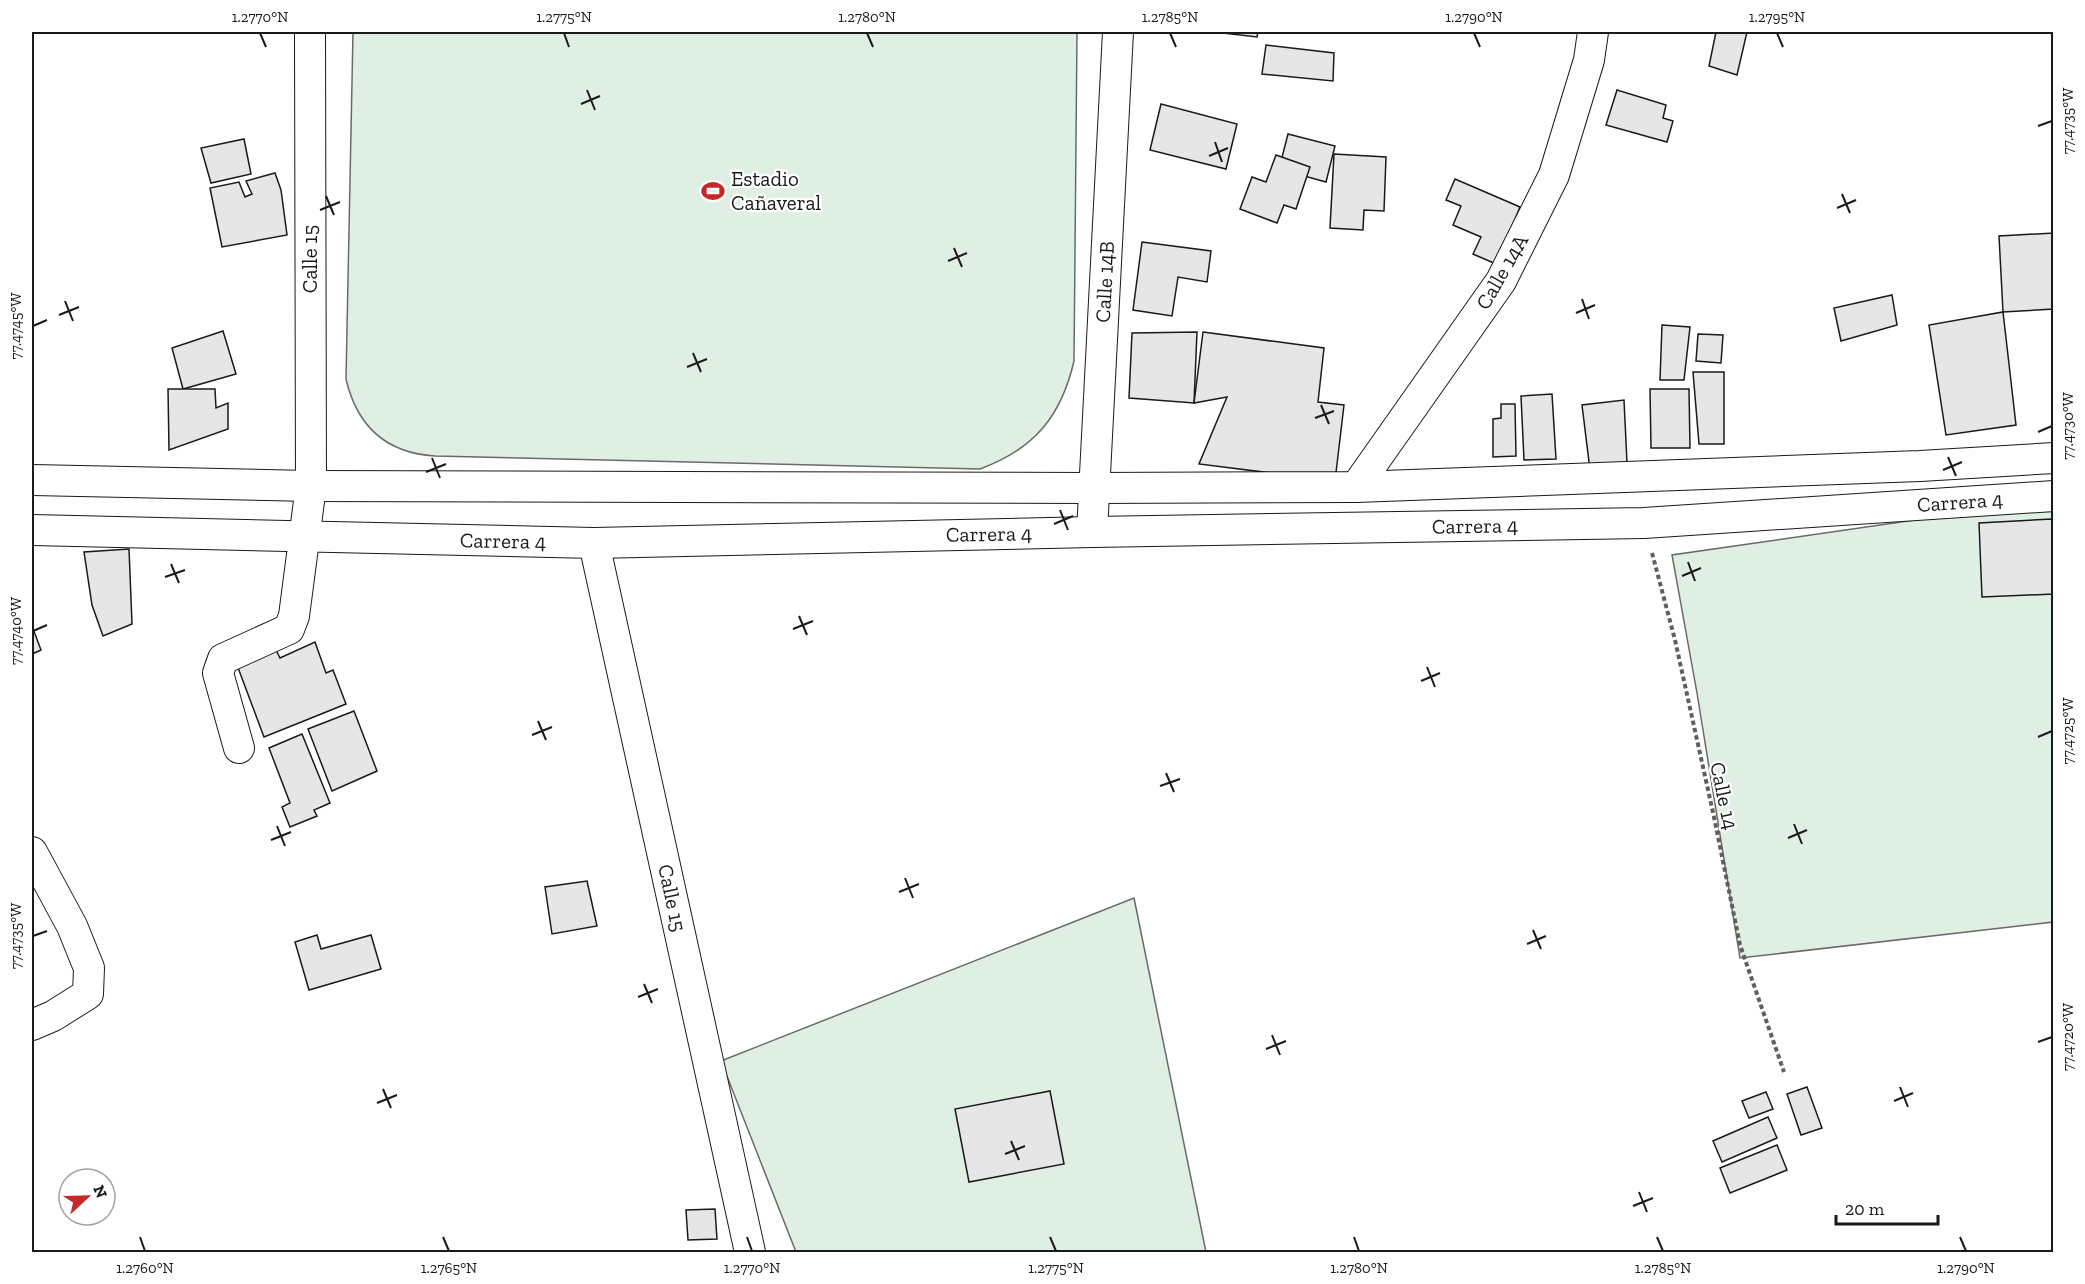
<svg xmlns="http://www.w3.org/2000/svg" width="2085" height="1284" font-family="'Zilla Slab',serif">
<rect width="100%" height="100%" fill="#fff"/>
<!-- green -->
<g fill="#e0efe3" stroke="#6a6a6a" stroke-width="1.5">
<path d="M 353,32 L 1077,32 L 1074,361 C 1061,417 1034,449 980,469 L 435,456 C 385,453 357,426 346,379 Z"/>
<polygon points="2053,500 2053,922 1740,958 1697,693 1672,555"/>
<polygon points="1134,898 1206,1252 796,1252 721,1061"/>
</g>
<!-- building -->
<g fill="#e6e6e6" stroke="#1a1a1a" stroke-width="1.5">
<polygon points="1214,32 1258,32 1257,37"/>
<polygon points="1716,32 1747,32 1737,75 1709,66"/>
<polygon points="1266,45 1334,53 1333,81 1262,74"/>
<polygon points="1617,90 1666,105 1663,118 1673,121 1667,142 1606,125"/>
<polygon points="1161,104 1237,124 1226,169 1150,150"/>
<polygon points="1288,134 1335,146 1326,182 1279,169"/>
<polygon points="244,139 251,174 211,183 201,148"/>
<polygon points="1334,154 1386,157 1384,211 1364,210 1363,230 1330,228"/>
<polygon points="1276,155 1310,167 1296,209 1284,205 1277,223 1240,209 1252,177 1266,182"/>
<polygon points="275,173 281,190 287,235 222,247 210,188 239,182 245,197 252,194 246,181"/>
<polygon points="1455,179 1520,207 1496,264 1473,254 1481,237 1453,225 1461,206 1446,200"/>
<polygon points="2054,233 2054,309 2003,312 1999,236"/>
<polygon points="1142,242 1211,251 1207,282 1178,277 1172,316 1133,310"/>
<polygon points="1892,295 1897,325 1841,341 1834,308"/>
<polygon points="2003,312 2016,425 1946,435 1929,325"/>
<polygon points="1662,325 1690,327 1684,380 1660,380"/>
<polygon points="223,331 236,374 183,389 172,348"/>
<polygon points="1197,332 1194,403 1129,398 1132,333"/>
<polygon points="1203,332 1324,348 1318,402 1344,405 1335,481 1199,464 1227,397 1194,403"/>
<polygon points="1698,334 1723,335 1721,363 1696,361"/>
<polygon points="1693,372 1724,372 1724,444 1699,444"/>
<polygon points="168,389 215,389 216,408 228,403 228,429 169,450"/>
<polygon points="1650,389 1689,389 1690,448 1651,448"/>
<polygon points="1552,394 1556,459 1524,460 1521,396"/>
<polygon points="1624,400 1627,463 1590,470 1582,405"/>
<polygon points="1501,404 1515,404 1516,456 1493,457 1493,419 1501,418"/>
<polygon points="2052,519 2054,594 1982,597 1979,523"/>
<polygon points="129,549 132,624 103,636 92,605 84,552"/>
<polygon points="32,626 41,650 32,654"/>
<polygon points="315,642 326,673 333,670 346,704 264,737 237,665 276,650 280,658"/>
<polygon points="354,711 377,771 332,791 308,729"/>
<polygon points="302,734 330,803 314,810 317,816 290,827 282,807 290,803 269,748"/>
<polygon points="587,881 597,926 552,934 545,887"/>
<polygon points="317,935 321,949 371,935 381,969 309,990 295,942"/>
<polygon points="1807,1087 1822,1128 1801,1135 1787,1094"/>
<polygon points="1050,1091 1064,1164 969,1182 955,1109"/>
<polygon points="1766,1092 1773,1109 1749,1118 1742,1101"/>
<polygon points="1768,1117 1777,1138 1722,1162 1713,1141"/>
<polygon points="1777,1145 1787,1170 1730,1193 1720,1168"/>
<polygon points="715,1209 717,1239 688,1240 686,1210"/>
</g>
<g fill="none" stroke-linecap="round" stroke-linejoin="round">
<!-- minor casing -->
<g stroke="#1a1a1a" stroke-width="32">
<g id="minor">
<polyline points="32,480 311,486 1093,488 1356,487 1920,466 2054,458"/>
<polyline points="1356,487 1501,281 1554,175 1589,60 1593,32"/>
<polyline points="32,530 594,543 1092,532 1644,523 2054,496"/>
<polyline points="1092,532 1118,32"/>
<polyline points="594,543 750,1252"/>
<polyline points="239,748 218,673 223,659 289,629 294,616 311,486 310,32"/>
<polyline points="32,852 72,926 89,968 88,994 53,1016 32,1025"/>
</g>
</g>
<!-- path -->
<polyline stroke="#5f5f5f" stroke-width="4" stroke-dasharray="4.5 3" stroke-linecap="butt" points="1652,553 1675,640 1714,817 1740,945 1784,1072"/>
<!-- minor -->
<use href="#minor" stroke="#fff" stroke-width="30"/>
</g>
<!-- ticks -->
<path fill="none" stroke="#1a1a1a" stroke-width="2" d="M 260,33 L 266,47M 564,33 L 569,47M 867,33 L 873,47M 1170,33 L 1176,47M 1474,33 L 1480,47M 1777,33 L 1783,47M 587,90 L 595,110M 581,104 L 600,96M 2038,126 L 2052,121M 1215,142 L 1222,162M 1209,156 L 1228,148M 1842,194 L 1850,213M 326,196 L 334,215M 1837,208 L 1856,200M 320,210 L 340,202M 954,248 L 962,267M 948,261 L 967,253M 1582,299 L 1589,319M 65,301 L 73,321M 1576,313 L 1595,305M 59,315 L 79,307M 33,326 L 47,320M 693,353 L 701,372M 687,367 L 707,359M 1321,405 L 1329,424M 1315,418 L 1334,411M 2038,432 L 2052,426M 1948,457 L 1956,476M 432,458 L 440,478M 1943,470 L 1962,462M 426,472 L 446,464M 1060,510 L 1068,530M 1054,524 L 1073,516M 1688,562 L 1695,581M 171,564 L 179,583M 1682,576 L 1701,568M 165,577 L 185,570M 799,616 L 807,635M 793,629 L 813,621M 33,631 L 47,625M 1427,667 L 1435,687M 1421,681 L 1440,673M 538,721 L 546,740M 532,735 L 552,727M 2038,737 L 2052,731M 1166,773 L 1174,792M 1160,786 L 1180,779M 1794,824 L 1802,844M 277,826 L 285,846M 1788,838 L 1807,830M 271,840 L 291,832M 905,878 L 913,898M 899,892 L 919,884M 1533,930 L 1541,949M 33,936 L 47,931M 1527,944 L 1546,936M 644,984 L 652,1003M 638,997 L 658,989M 1272,1035 L 1280,1055M 2038,1042 L 2052,1037M 1266,1049 L 1286,1041M 1900,1087 L 1908,1107M 383,1089 L 391,1108M 1894,1101 L 1913,1093M 377,1103 L 397,1095M 1011,1141 L 1019,1160M 1005,1154 L 1025,1146M 1639,1192 L 1647,1212M 1633,1206 L 1653,1198M 140,1237 L 145,1251M 443,1237 L 449,1251M 747,1237 L 752,1251M 1050,1237 L 1056,1251M 1354,1237 L 1359,1251M 1657,1237 L 1663,1251M 1960,1237 L 1966,1251"/>
<!-- icons -->
<defs>
<g id="stadium-bare" transform="scale(1.8)"><path d="M0-5a6.5 5 0 1 0 0 10a6.5 5 0 1 0 0-10ZM-3.5-1.8h7v3.6h-7Z" fill="#c62828" stroke="#fff" stroke-width="2.5" paint-order="stroke"/></g>
</defs>
<g fill-rule="evenodd">
<use href="#stadium-bare" x="713" y="191"/>
</g>
<g text-anchor="middle" stroke-width="4.5" stroke-linejoin="round" paint-order="stroke">
<!-- poi labels -->
<g font-size="21" fill="#1a1a1a" stroke="#fff" text-anchor="start">
<text x="731" y="186">Estadio<tspan x="731" dy="24">Cañaveral</tspan></text>
</g>
<!-- street labels -->
<g font-size="21" fill="#1a1a1a" stroke="#fff">
<text transform="translate(310 259) rotate(-90)" y="7">Calle 15</text>
<text transform="translate(1502 272) rotate(-60)" y="7">Calle 14A</text>
<text transform="translate(1105 282) rotate(-87)" y="7">Calle 14B</text>
<text transform="translate(1960 502) rotate(-4)" y="7">Carrera 4</text>
<text transform="translate(1475 526) rotate(-1)" y="7">Carrera 4</text>
<text transform="translate(989 534) rotate(-1)" y="7">Carrera 4</text>
<text transform="translate(503 541) rotate(1)" y="7">Carrera 4</text>
<text transform="translate(1724 796) rotate(78)" y="7">Calle 14</text>
<text transform="translate(672 898) rotate(78)" y="7">Calle 15</text>
</g>
</g>
<!-- border -->
<rect width="2085" height="1284" fill="none" stroke="#ffffff" stroke-width="66"/>
<!-- north arrow -->
<g transform="translate(87 1197) rotate(68)"><circle r="28" fill="#ffffff" stroke="#a3a3a3" stroke-width="1.5"/>
<path d="M0-4.5L10 22L0 15L-10 22Z" fill="#c62828"/>
<text y="-9" font-size="16" font-weight="bold" text-anchor="middle" fill="#1a1a1a">N</text>
</g>
<!-- scale -->
<path d="M1836 1215v9h102v-9" fill="none" stroke="#1a1a1a" stroke-width="3"/>
<text x="1845" y="1215" font-size="18" fill="#1a1a1a" stroke="#ffffff" stroke-width="4.5" paint-order="stroke">20 m</text>
<rect x="33" y="33" width="2019" height="1218" fill="none" stroke="#1a1a1a" stroke-width="2"/>
<g font-size="15" text-anchor="middle" fill="#1a1a1a">
<text x="260" y="22">1.2770°N</text>
<text x="564" y="22">1.2775°N</text>
<text x="867" y="22">1.2780°N</text>
<text x="1170" y="22">1.2785°N</text>
<text x="1474" y="22">1.2790°N</text>
<text x="1777" y="22">1.2795°N</text>
<text transform="translate(2068 121) rotate(-90)" y="5">77.4735°W</text>
<text transform="translate(16 326) rotate(-90)" y="5">77.4745°W</text>
<text transform="translate(2068 426) rotate(-90)" y="5">77.4730°W</text>
<text transform="translate(16 631) rotate(-90)" y="5">77.4740°W</text>
<text transform="translate(2068 731) rotate(-90)" y="5">77.4725°W</text>
<text transform="translate(16 936) rotate(-90)" y="5">77.4735°W</text>
<text transform="translate(2068 1037) rotate(-90)" y="5">77.4720°W</text>
<text x="145" y="1273">1.2760°N</text>
<text x="449" y="1273">1.2765°N</text>
<text x="752" y="1273">1.2770°N</text>
<text x="1056" y="1273">1.2775°N</text>
<text x="1359" y="1273">1.2780°N</text>
<text x="1663" y="1273">1.2785°N</text>
<text x="1966" y="1273">1.2790°N</text>
</g>
</svg>
